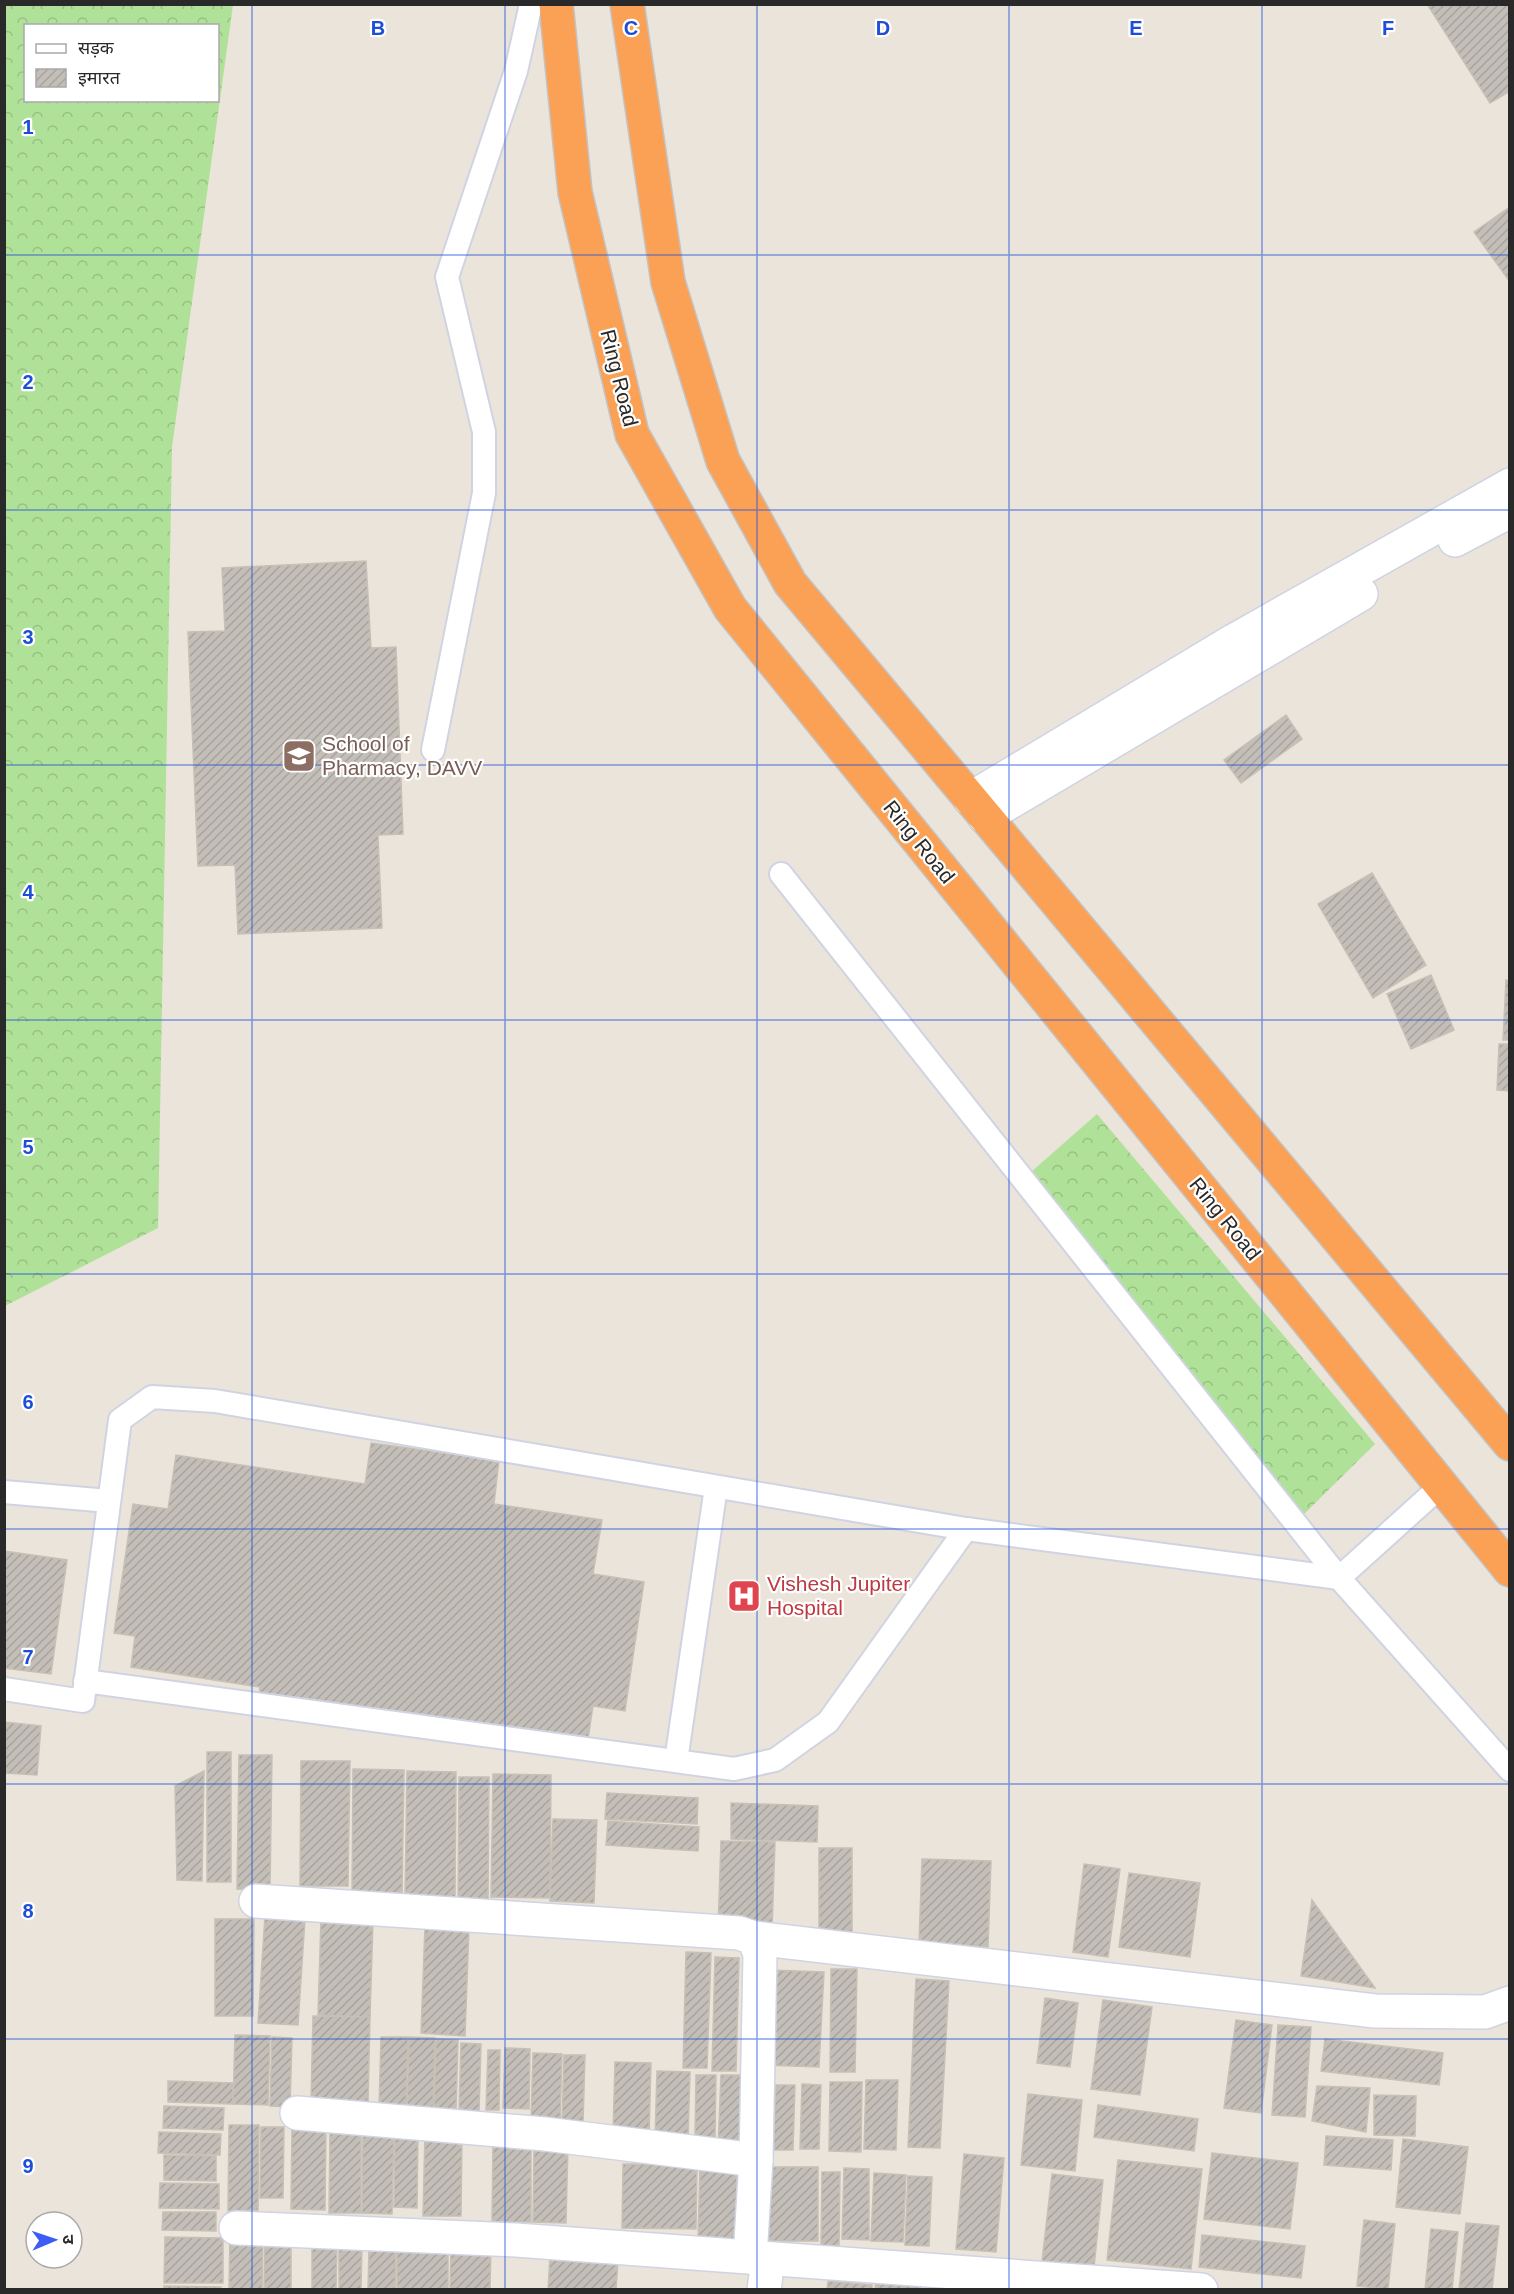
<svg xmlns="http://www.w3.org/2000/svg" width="1514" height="2294" font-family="Helvetica,'Noto Sans Devanagari',sans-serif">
<defs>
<pattern id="forest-crowns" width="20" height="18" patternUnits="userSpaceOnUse" patternTransform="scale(1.5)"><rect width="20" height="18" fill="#b0e198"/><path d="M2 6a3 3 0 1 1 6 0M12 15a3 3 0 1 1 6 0" fill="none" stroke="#97c183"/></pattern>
<pattern id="building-hatch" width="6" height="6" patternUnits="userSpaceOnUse" patternTransform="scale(1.5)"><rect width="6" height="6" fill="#c3beb8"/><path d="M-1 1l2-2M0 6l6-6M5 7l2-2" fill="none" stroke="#a8a39e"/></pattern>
</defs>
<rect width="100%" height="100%" fill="#ebe4db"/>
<!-- forest -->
<g fill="url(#forest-crowns)" fill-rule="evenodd">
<path d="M 5,4 L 233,5 L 172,447 L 158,1228 L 5,1306 ZM 26,26 L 218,26 L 218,100 L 26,100 Z"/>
<polygon points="1097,1114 1375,1444 1295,1523 1023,1179"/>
</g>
<!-- building -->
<g fill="url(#building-hatch)" stroke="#c6c0b5" stroke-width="1.5">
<polygon points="1427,4 1510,4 1510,91 1490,103"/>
<polygon points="1510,207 1510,282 1474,232"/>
<polygon points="366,561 371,648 396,647 403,834 378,835 382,928 238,934 235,865 198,866 188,632 225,631 222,568"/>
<polygon points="1286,715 1302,739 1241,783 1224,760"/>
<polygon points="1372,873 1426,965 1373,998 1318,904"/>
<polygon points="1431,975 1454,1030 1411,1049 1387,994"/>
<polygon points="1506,980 1510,981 1510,1040 1503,1040"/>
<polygon points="1499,1044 1510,1044 1510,1091 1497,1090"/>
<polygon points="371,1443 499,1460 494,1504 602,1520 593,1574 644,1582 625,1711 593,1706 588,1739 258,1700 260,1687 131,1667 135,1636 114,1633 133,1504 168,1509 176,1455 365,1484"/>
<polygon points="4,1551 67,1560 51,1674 4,1668"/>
<polygon points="4,1722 41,1726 37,1775 4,1773"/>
<rect x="207" y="1752" width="24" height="130"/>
<polygon points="239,1755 272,1755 270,1890 237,1889"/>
<polygon points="301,1761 350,1761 348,1886 300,1886"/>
<polygon points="353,1769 404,1770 402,1896 352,1894"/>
<polygon points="204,1771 202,1881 177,1880 175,1786"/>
<polygon points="407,1771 456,1772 455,1899 405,1898"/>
<polygon points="493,1774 551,1775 550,1898 491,1897"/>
<polygon points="459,1777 489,1777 488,1909 458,1908"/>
<polygon points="607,1793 698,1798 697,1824 605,1819"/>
<polygon points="731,1803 818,1806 817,1842 731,1839"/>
<polygon points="553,1819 597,1820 594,1903 550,1901"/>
<polygon points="608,1821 699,1827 698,1851 606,1845"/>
<polygon points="721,1841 775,1842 772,1930 718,1929"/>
<rect x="819" y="1848" width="33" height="90"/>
<polygon points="922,1859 991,1861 988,1947 919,1944"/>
<polygon points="1084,1864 1120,1869 1108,1957 1073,1952"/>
<polygon points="1129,1873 1200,1883 1190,1957 1119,1947"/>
<polygon points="1312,1900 1375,1988 1301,1976"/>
<polygon points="265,1916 305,1919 298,2025 258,2023"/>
<polygon points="215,1919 254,1919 253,2016 215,2016"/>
<polygon points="321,1919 373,1921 370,2017 318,2015"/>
<polygon points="425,1926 469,1928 465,2036 421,2033"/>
<polygon points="686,1952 711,1953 707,2068 683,2068"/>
<polygon points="715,1957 739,1958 736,2071 712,2071"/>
<polygon points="831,1969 857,1969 855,2072 830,2072"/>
<polygon points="769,1970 824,1972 819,2067 765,2065"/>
<polygon points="916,1979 949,1981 940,2148 908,2147"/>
<polygon points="1045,1998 1078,2003 1070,2067 1037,2063"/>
<polygon points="1103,2000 1152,2007 1140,2095 1091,2089"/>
<polygon points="313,2016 370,2017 368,2104 311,2102"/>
<polygon points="1236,2020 1272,2025 1261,2113 1224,2108"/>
<polygon points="1278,2025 1311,2027 1305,2117 1272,2115"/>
<polygon points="235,2035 270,2036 268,2105 233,2104"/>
<polygon points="272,2037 292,2038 290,2107 270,2106"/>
<polygon points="381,2037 408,2037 406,2108 379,2107"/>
<polygon points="409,2037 435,2038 433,2110 407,2109"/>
<polygon points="436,2039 458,2040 456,2112 434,2111"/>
<polygon points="1325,2039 1443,2053 1439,2085 1321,2071"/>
<polygon points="461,2043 481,2044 479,2112 459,2112"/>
<polygon points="505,2048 530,2049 529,2109 503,2108"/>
<polygon points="488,2050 500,2050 499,2110 486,2110"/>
<polygon points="533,2053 562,2054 560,2122 531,2122"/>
<polygon points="564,2055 585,2055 583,2124 562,2124"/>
<polygon points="615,2062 651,2063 649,2136 613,2135"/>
<polygon points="657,2071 690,2072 688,2140 655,2139"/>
<polygon points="696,2075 716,2075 715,2140 695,2140"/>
<polygon points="721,2075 752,2075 750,2149 718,2148"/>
<polygon points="866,2080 898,2080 896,2150 864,2149"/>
<polygon points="168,2081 233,2083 233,2104 168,2102"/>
<polygon points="830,2082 862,2082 861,2152 829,2151"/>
<polygon points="802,2084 821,2085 819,2149 800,2149"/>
<polygon points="776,2085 795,2085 793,2150 773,2150"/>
<polygon points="1317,2086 1370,2088 1366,2132 1312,2121"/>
<polygon points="1028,2094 1082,2100 1075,2171 1021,2165"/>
<polygon points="1374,2095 1416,2096 1415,2136 1374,2135"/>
<polygon points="1098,2105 1198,2119 1194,2151 1094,2137"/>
<polygon points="164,2106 224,2108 223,2130 163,2128"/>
<polygon points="229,2125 259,2125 258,2210 228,2211"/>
<polygon points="261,2127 284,2127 283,2198 260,2198"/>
<polygon points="292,2128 326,2128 325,2210 291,2209"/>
<polygon points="330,2129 361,2129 361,2213 329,2213"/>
<polygon points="363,2130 394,2130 392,2214 362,2213"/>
<polygon points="395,2131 418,2132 417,2208 394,2207"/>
<polygon points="159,2132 221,2134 220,2155 158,2153"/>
<polygon points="425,2132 462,2132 461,2216 423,2216"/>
<polygon points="1326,2136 1393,2140 1391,2170 1324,2165"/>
<polygon points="1403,2139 1468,2147 1460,2214 1396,2207"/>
<polygon points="493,2144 531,2146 531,2222 492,2222"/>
<polygon points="534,2144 568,2145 566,2223 533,2222"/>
<polygon points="1212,2153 1298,2163 1290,2229 1204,2219"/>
<polygon points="964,2154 1004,2158 996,2252 956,2249"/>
<polygon points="164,2155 216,2156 216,2181 164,2180"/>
<polygon points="1118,2160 1202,2169 1191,2269 1107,2260"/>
<polygon points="623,2164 697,2165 696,2229 622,2228"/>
<polygon points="700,2165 737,2165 736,2239 698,2238"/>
<rect x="768" y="2167" width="50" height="74"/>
<polygon points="844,2168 869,2169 869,2240 842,2239"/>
<polygon points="822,2172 840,2172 839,2246 821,2246"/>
<polygon points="874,2173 906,2175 903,2242 871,2241"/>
<polygon points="1052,2174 1103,2180 1094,2267 1042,2261"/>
<polygon points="908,2176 932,2177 929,2246 905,2245"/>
<polygon points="160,2183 219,2184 219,2209 159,2208"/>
<polygon points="163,2212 216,2212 216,2231 162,2230"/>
<polygon points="1364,2220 1395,2224 1388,2289 1357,2286"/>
<polygon points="1466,2223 1499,2226 1492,2290 1459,2290"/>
<polygon points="1431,2229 1458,2232 1452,2290 1425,2290"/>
<polygon points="230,2233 263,2233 262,2290 229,2289"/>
<polygon points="265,2233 291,2234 291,2290 264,2290"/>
<polygon points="1202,2235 1305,2246 1301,2278 1199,2267"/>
<polygon points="165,2237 223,2238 223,2283 164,2283"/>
<polygon points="312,2240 337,2240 336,2290 312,2290"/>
<polygon points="339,2243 362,2244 361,2290 339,2290"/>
<polygon points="451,2246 491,2247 490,2290 450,2290"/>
<polygon points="369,2249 396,2249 395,2290 368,2290"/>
<rect x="397" y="2252" width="51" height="38"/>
<polygon points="550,2256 618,2261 616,2290 548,2290"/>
<polygon points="828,2281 872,2285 872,2290 827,2290"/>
<polygon points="876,2281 921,2285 921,2290 875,2290"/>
<polygon points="926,2281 957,2285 957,2290 925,2290"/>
<polygon points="164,2286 221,2287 221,2290 164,2290"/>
</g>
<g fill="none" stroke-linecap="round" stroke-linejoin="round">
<!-- lane casing -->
<g stroke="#d0d3e2" stroke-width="26">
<g id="lane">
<polyline points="433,750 484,493 484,432 447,277 516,71 531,4"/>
<polyline points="781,874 1339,1578 1510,1770"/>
<polyline points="4,1492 109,1501"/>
<polyline points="85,1681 734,1769 775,1760 828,1722 966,1529"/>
<polyline points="4,1689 83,1701 120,1420 152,1397 215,1401 966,1529 1339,1578 1441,1486"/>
<polyline points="676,1761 716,1487"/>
</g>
</g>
<!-- street casing -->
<g stroke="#d0d3e2" stroke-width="36">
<g id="street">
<polyline points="1455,540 1510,511"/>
<polyline points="970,799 1235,640 1510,485"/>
<polyline points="985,817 1361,594"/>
<polyline points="256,1901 739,1933 754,1938 760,1954 756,2160 750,2257"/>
<polyline points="754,1938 1375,2011 1485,2012 1510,2003"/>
<polyline points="297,2113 545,2134 756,2160"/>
<polyline points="236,2228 516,2240 1201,2290"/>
<polyline points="764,2290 768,2259"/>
</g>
</g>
<!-- highway casing -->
<g stroke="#c3c3c3" stroke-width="36">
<g id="highway">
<polyline points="556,4 575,192 632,434 730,608 1510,1570"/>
<polyline points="627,4 668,282 723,461 790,583 1510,1444"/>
</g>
</g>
<!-- lane -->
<use href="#lane" stroke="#fff" stroke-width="22"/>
<!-- street -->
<use href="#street" stroke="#fff" stroke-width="33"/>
<!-- highway -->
<use href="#highway" stroke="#fba156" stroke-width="33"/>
</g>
<!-- grid -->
<path fill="none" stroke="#1d4ed8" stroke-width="1.5" stroke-opacity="0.55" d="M 252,4 L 252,2290M 505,4 L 505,2290M 757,4 L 757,2290M 1009,4 L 1009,2290M 1262,4 L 1262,2290M 4,255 L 1510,255M 4,510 L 1510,510M 4,765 L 1510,765M 4,1020 L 1510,1020M 4,1274 L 1510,1274M 4,1529 L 1510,1529M 4,1784 L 1510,1784M 4,2039 L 1510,2039"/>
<!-- icons -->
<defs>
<g id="school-square" transform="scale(1.725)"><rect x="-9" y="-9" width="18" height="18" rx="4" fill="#8d6e63" stroke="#fff"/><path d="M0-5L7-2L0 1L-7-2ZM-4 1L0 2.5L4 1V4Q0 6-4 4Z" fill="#fff"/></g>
<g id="hospital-square" transform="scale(1.725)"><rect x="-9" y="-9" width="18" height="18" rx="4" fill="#e0444e" stroke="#fff"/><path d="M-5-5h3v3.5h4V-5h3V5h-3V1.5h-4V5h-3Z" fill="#fff"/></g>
</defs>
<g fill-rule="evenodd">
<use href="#school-square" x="299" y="756"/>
<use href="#hospital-square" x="744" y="1596"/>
</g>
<g text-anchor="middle" stroke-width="4.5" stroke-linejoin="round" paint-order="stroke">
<!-- street labels -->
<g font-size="21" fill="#292929" stroke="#fff">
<text transform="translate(619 378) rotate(76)" y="7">Ring Road</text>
<text transform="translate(919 842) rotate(51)" y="7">Ring Road</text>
<text transform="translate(1225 1219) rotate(51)" y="7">Ring Road</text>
</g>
<!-- education labels -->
<g font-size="21" fill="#785e54" stroke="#fff" text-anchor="start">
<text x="322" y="751">School of<tspan x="322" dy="24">Pharmacy, DAVV</tspan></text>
</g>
<!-- health labels -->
<g font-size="21" fill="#be3a42" stroke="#fff" text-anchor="start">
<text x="767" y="1591">Vishesh Jupiter<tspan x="767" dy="24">Hospital</tspan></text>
</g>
</g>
<g font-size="20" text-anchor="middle" font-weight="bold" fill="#1d4ed8" stroke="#fff" stroke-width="4.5" stroke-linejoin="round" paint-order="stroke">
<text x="378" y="35">B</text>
<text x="631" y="35">C</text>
<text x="883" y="35">D</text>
<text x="1136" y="35">E</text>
<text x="1388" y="35">F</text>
<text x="28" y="134">1</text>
<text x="28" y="389">2</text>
<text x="28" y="644">3</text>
<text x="28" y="899">4</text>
<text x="28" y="1154">5</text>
<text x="28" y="1409">6</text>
<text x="28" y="1664">7</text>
<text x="28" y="1918">8</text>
<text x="28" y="2173">9</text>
</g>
<!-- border -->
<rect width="1514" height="2294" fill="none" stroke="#292929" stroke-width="12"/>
<!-- legend -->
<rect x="24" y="24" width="195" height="78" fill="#ffffff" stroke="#a9a9a9" stroke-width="1.5"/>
<rect x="36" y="44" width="30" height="9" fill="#ffffff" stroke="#a9a9a9" stroke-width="1.5"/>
<text x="78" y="54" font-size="18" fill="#292929">सड़क</text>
<rect x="36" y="69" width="30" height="18" fill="url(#building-hatch)" stroke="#a9a9a9" stroke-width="1.5"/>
<text x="78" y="84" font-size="18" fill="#292929">इमारत</text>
<!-- north arrow -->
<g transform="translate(54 2240) rotate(88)"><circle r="28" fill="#ffffff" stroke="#a9a9a9" stroke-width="1.5"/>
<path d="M0-4.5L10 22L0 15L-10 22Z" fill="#3d5cf6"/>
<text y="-9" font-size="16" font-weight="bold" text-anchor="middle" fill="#292929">उ</text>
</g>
</svg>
